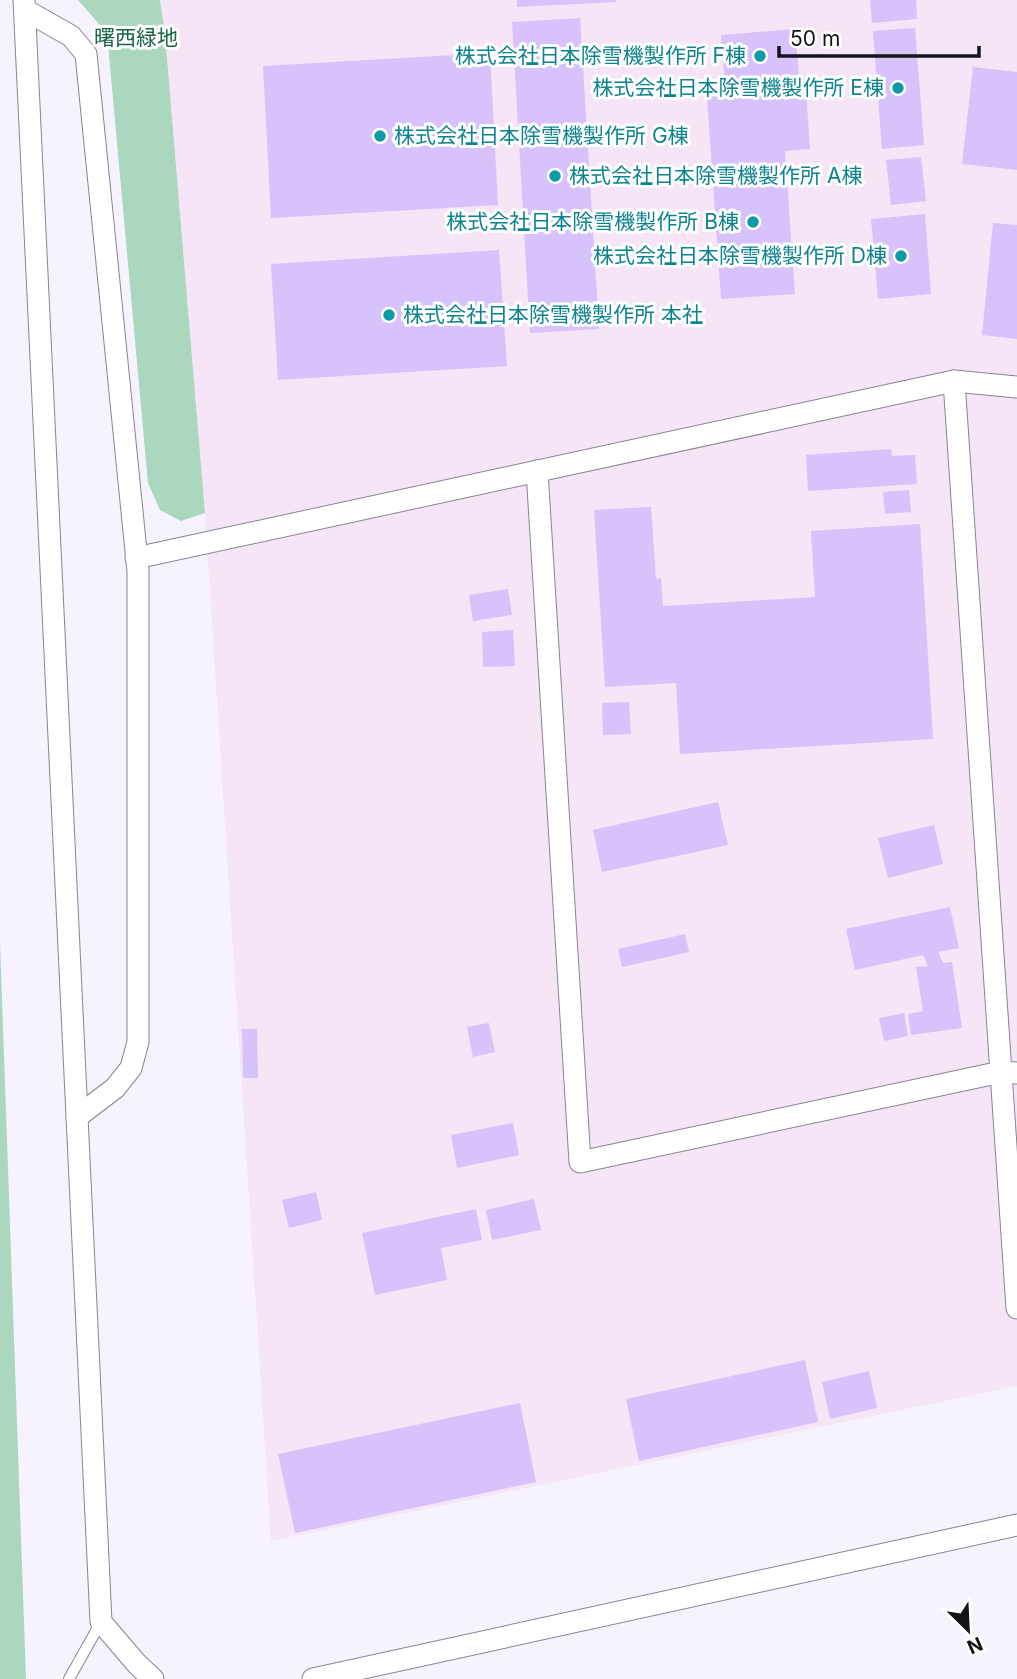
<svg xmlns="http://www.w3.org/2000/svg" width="1017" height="1679" font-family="Inter,'Noto Sans JP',sans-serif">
<rect width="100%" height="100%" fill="#f6f3fe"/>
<!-- industrial -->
<polygon fill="#f5e5f7" points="160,0 1017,0 1017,1386 271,1541 205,513 165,34"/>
<!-- green -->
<g fill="#abd7be">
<polygon points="78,0 160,0 165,34 205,513 181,521 160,510 148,483 107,33"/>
<polygon points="0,942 26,1679 0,1679"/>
</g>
<!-- building -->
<g fill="#d7c2fc">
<polygon points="517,0 616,0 616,2 517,7"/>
<polygon points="870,0 916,0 917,19 872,23"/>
<polygon points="580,18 599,329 530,333 512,22"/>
<polygon points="915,28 924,145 882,149 873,31"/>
<polygon points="795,29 799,76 725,82 721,35"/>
<polygon points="490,53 498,205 271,218 263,66"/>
<polygon points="973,67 1017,72 1017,170 962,164"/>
<polygon points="806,90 810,149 785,151 795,294 721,299 707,97"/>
<polygon points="921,157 926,201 891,205 886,160"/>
<polygon points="925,214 931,294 878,299 871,219"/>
<polygon points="993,223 1017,225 1017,339 982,335"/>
<polygon points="499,250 507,366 278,380 271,264"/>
<polygon points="891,449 892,456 915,455 917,484 808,491 806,455"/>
<polygon points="909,490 911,512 885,514 883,492"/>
<polygon points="651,507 656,579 661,578 663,606 815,597 811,531 920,524 933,739 680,754 676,683 605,687 594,510"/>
<polygon points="508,589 512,615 473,621 469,595"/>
<polygon points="513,630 515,666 483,667 482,632"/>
<polygon points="629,702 631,734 603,735 602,703"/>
<polygon points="718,802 728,845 602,872 593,830"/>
<polygon points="934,825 943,864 888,878 878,838"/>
<polygon points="950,907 959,948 938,952 943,963 952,962 962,1028 911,1035 908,1014 923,1011 916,967 928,966 923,955 855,970 846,929"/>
<polygon points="685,934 689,952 622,967 618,949"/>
<polygon points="904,1013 908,1036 884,1041 879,1018"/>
<polygon points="489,1023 495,1052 473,1057 467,1027"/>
<polygon points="242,1029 257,1029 258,1078 243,1078"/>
<polygon points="513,1123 519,1155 457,1168 451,1135"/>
<polygon points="316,1192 322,1220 289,1228 282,1200"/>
<polygon points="534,1199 541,1230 492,1240 486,1210"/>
<polygon points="476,1209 482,1240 441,1248 447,1280 375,1295 362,1233"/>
<polygon points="805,1360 818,1422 639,1461 626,1399"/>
<polygon points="869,1371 877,1408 830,1419 822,1382"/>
<polygon points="520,1403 536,1482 295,1533 278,1454"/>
</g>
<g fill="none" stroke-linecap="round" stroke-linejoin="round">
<!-- lane casing -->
<g stroke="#898393" stroke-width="12">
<polyline id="lane" points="69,1679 101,1622"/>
</g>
<!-- street casing -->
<g stroke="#898393" stroke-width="23">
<g id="street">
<polyline points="24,0 101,1622 137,1664 153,1679"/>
<polyline points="25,10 71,36 86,54 138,571 138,1042 131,1068 115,1088 77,1117"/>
<polyline points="954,381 1017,1308"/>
<polyline points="537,471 580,1162 1001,1072 1017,1073"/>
<polyline points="136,558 954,381 1017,387"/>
<polyline points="313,1679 1017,1525"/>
</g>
</g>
<!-- lane -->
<use href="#lane" stroke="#fff" stroke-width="10"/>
<!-- street -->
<use href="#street" stroke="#fff" stroke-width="21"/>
</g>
<!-- markers -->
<g fill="#0f9aa8" stroke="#fff" stroke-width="2.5">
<circle cx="760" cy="56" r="7"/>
<circle cx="898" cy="88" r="7"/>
<circle cx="380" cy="136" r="7"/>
<circle cx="555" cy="176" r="7"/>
<circle cx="753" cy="222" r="7"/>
<circle cx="901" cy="256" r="7"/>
<circle cx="389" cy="315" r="7"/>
</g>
<g text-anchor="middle" stroke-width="6" stroke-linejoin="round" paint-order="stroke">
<!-- park labels -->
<g font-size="21" fill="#186343" stroke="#fff">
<text x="136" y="45">曙西緑地</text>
</g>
<!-- culture labels -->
<g font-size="21" fill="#0d838f" stroke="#fff" text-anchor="end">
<text x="746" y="63">株式会社日本除雪機製作所 F棟</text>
<text x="884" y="95">株式会社日本除雪機製作所 E棟</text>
<text x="394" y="143" text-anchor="start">株式会社日本除雪機製作所 G棟</text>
<text x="569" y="183" text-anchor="start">株式会社日本除雪機製作所 A棟</text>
<text x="739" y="229">株式会社日本除雪機製作所 B棟</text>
<text x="887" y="263">株式会社日本除雪機製作所 D棟</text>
<text x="403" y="322" text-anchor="start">株式会社日本除雪機製作所 本社</text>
</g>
</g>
<!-- north arrow -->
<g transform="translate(968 1630) rotate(156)" stroke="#ffffff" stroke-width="5" paint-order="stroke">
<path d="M0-5L12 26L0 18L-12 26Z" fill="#151319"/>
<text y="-10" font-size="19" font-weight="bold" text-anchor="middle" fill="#151319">N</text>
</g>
<!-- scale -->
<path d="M779 46v10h200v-10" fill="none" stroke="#151319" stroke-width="3.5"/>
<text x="790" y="46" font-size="21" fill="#151319" stroke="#ffffff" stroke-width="5" paint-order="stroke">50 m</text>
</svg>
